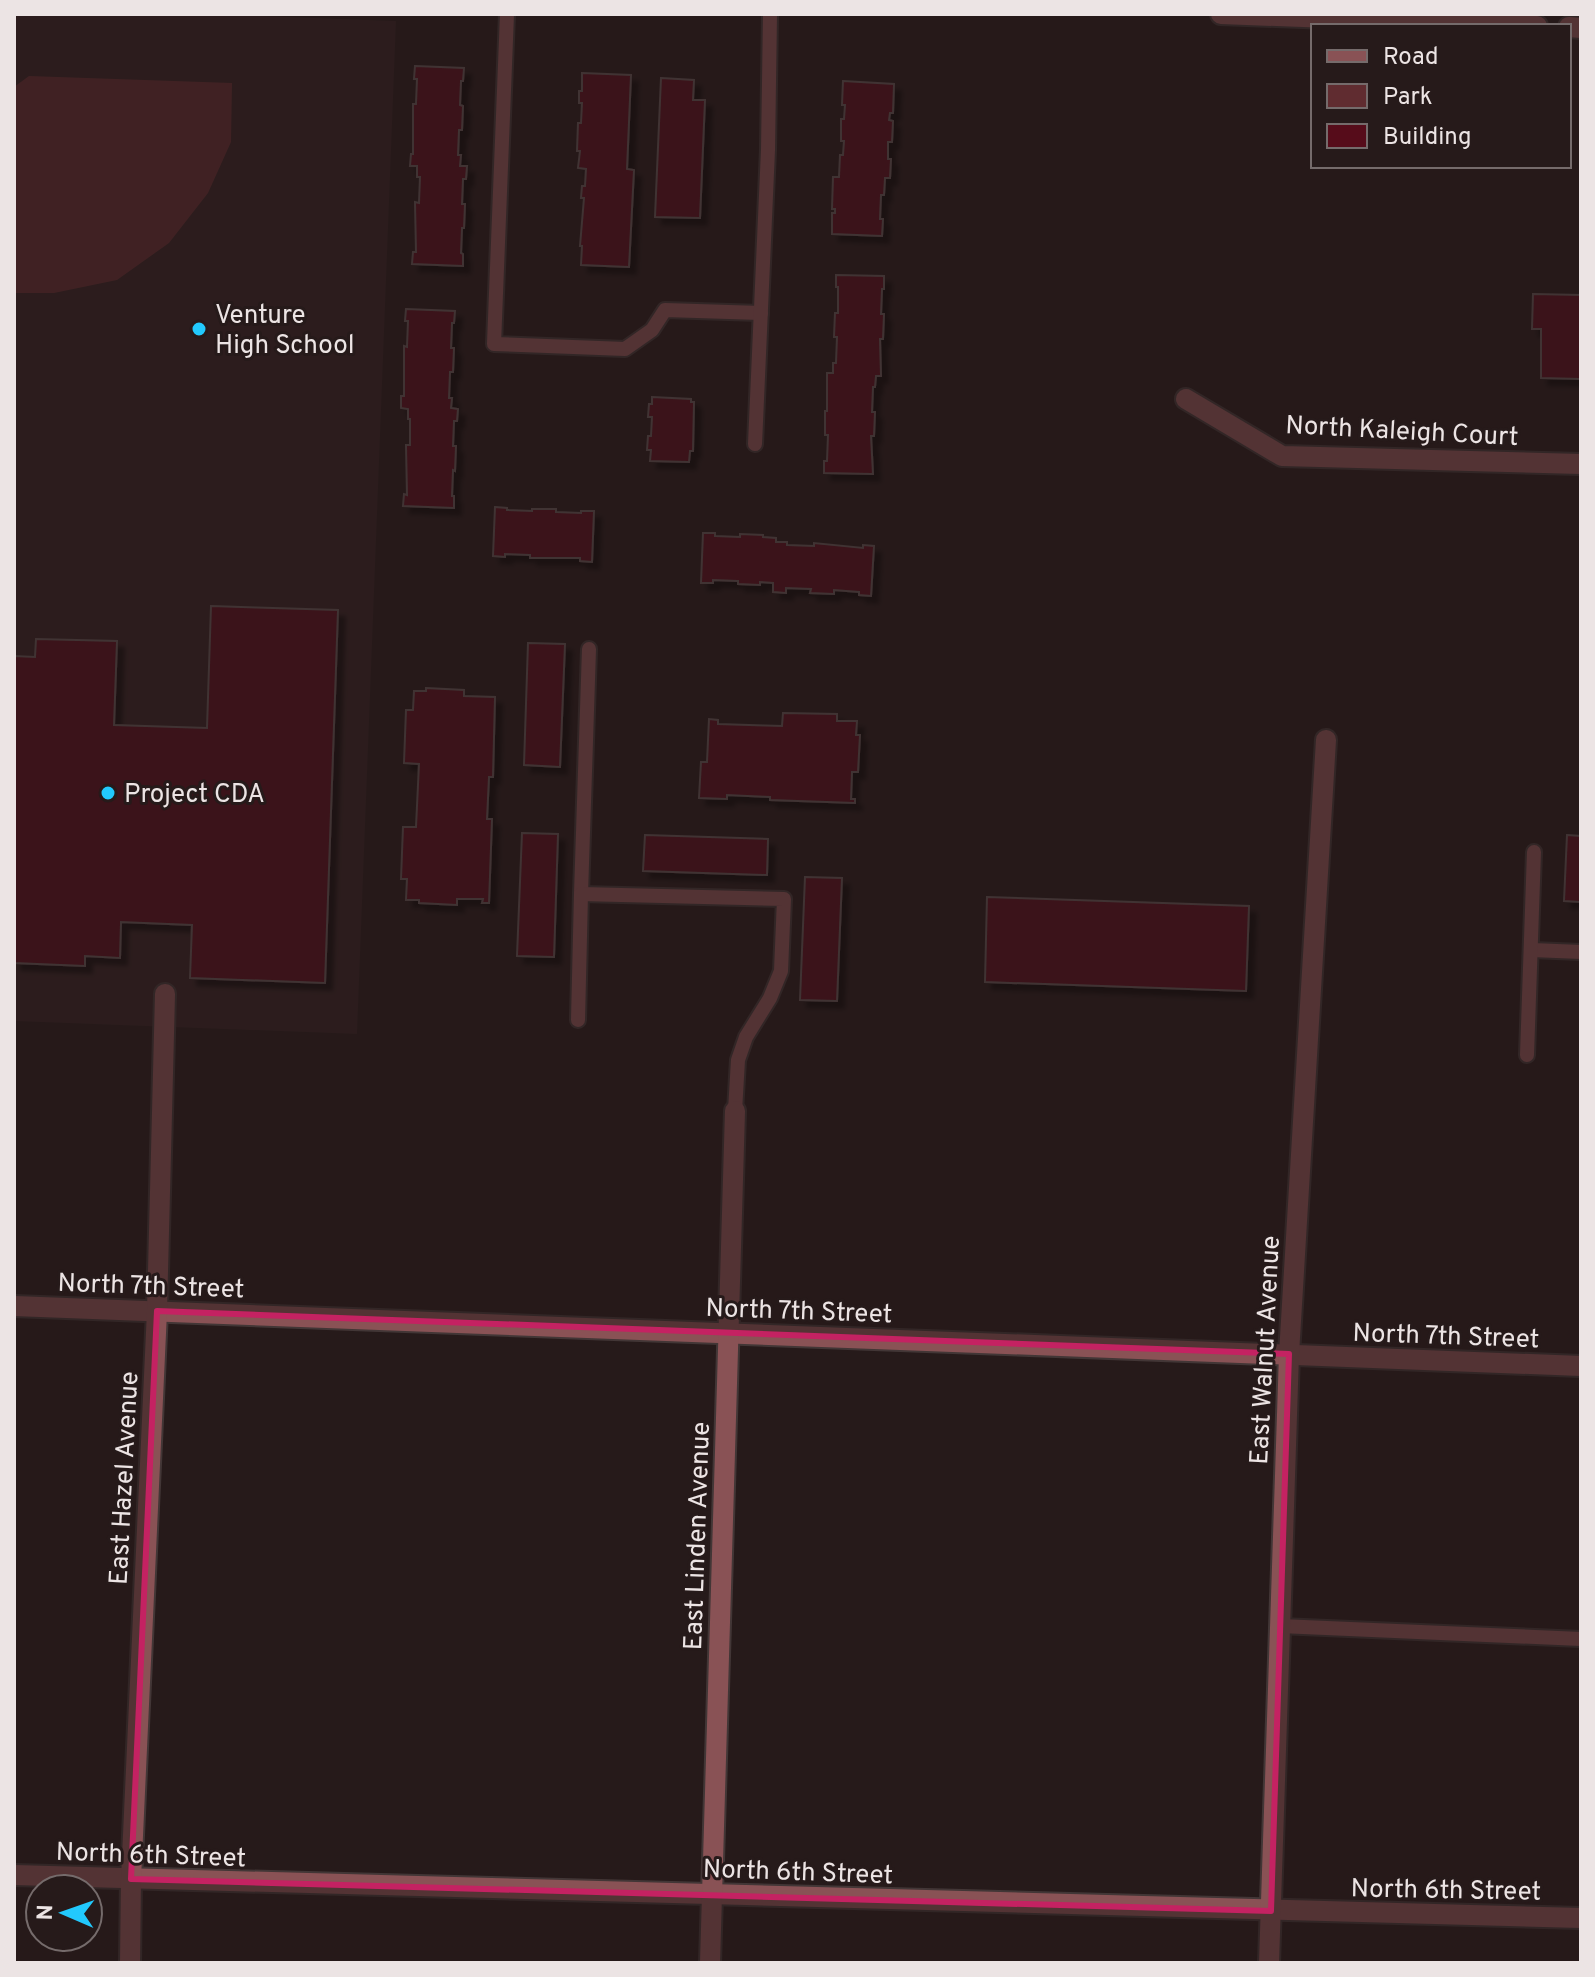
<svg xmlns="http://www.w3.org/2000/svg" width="1595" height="1977" font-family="Overpass,sans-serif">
<defs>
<filter id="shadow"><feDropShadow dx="7" dy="7" stdDeviation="2" flood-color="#0009"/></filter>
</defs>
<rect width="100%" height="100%" fill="#261a1a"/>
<!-- built -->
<polygon fill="#332122" points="14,14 208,14 396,21 357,1034 14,1021"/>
<!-- green -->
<polygon fill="#602c30" points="29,76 232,83 231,142 208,193 169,243 117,280 54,293 14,293 14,87"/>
<!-- building -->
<g fill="#560c1a" stroke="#605253" stroke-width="2" filter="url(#shadow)">
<polygon points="415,66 464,68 463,81 461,81 460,105 463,106 462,130 459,130 458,155 461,155 460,166 467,166 466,179 463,179 462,204 465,204 464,228 462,228 461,253 463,254 463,266 412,264 413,252 416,252 415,202 419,203 420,177 417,177 417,166 410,166 411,154 413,154 413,104 416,104 417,79 414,79"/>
<polygon points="582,73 631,75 627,169 634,170 629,267 581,265 582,246 580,246 584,198 581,198 582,186 585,186 586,169 578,168 580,151 577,151 578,123 581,123 582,103 579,103 579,91 582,91"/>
<polygon points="661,78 694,80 693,100 705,100 700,218 655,217"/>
<polygon points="843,81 894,84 893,113 890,113 889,120 893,121 892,142 888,142 888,159 891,159 890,178 885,178 884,195 881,195 880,219 883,219 882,236 832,234 832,213 835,213 835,209 832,209 833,177 839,177 840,155 843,155 844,141 841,141 841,119 844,119 845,105 842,105"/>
<polygon points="836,275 884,276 884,289 882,289 881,314 884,314 883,339 880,339 881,376 876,376 875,387 873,387 872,412 875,412 874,436 871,436 873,474 824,473 824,461 827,461 828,435 825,435 825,411 827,411 827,373 833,373 833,363 836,363 837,337 834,337 835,313 838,313 838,287 836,287"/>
<polygon points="1533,294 1581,295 1581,379 1541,378 1541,329 1532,329"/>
<polygon points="406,309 455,311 454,323 452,323 451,348 454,348 453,372 450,372 449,398 452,398 451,408 458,409 457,421 454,421 453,446 456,446 455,471 453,470 452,496 454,496 454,508 403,506 404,494 407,495 406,445 410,445 410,419 408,419 408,409 401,408 401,396 404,396 404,346 407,347 408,321 405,321"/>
<polygon points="652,397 691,399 691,402 694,402 693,451 690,451 689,462 650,461 651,450 647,450 648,436 651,436 652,417 648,417 649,404 652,404"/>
<polygon points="495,507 507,508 507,510 532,511 532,509 556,509 556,512 581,513 581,511 594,511 592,562 580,561 580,558 530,558 530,555 505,554 505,557 493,556"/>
<polygon points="703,533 715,533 715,536 740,537 740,534 763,535 763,537 776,538 776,542 787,542 787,545 814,546 814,543 863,548 863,545 874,546 871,596 859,595 859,592 834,590 834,594 810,593 811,589 786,588 786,593 773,592 773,583 760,582 760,585 738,584 738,581 713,580 713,583 701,583"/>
<polygon points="211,606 338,610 325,983 190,978 192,925 121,922 120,958 85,956 85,966 14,963 14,656 35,657 36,639 117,641 114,725 207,728"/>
<polygon points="528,643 565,644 560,767 524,765"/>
<polygon points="426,688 464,690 464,696 495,697 493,777 489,777 487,819 492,819 489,903 482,903 483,899 457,899 457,905 419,903 419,900 406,900 407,879 401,879 403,827 416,827 419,764 404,763 406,710 413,710 414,691 426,691"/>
<polygon points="783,713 837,714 837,721 857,721 856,735 860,735 858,772 852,772 851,799 855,799 855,803 770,800 770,797 727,795 727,799 699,798 701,762 707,762 709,719 718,720 718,724 782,726"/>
<polygon points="522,833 558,834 554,957 517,956"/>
<polygon points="645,835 768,839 767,875 643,871"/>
<polygon points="1567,835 1581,836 1581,902 1564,901"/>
<polygon points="805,877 842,878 837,1001 800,1000"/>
<polygon points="987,897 1249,906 1246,991 985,982"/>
</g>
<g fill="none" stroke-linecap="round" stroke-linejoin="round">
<!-- lane casing -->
<g stroke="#423636" stroke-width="18">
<g id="lane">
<polyline points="507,14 494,344 625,349 652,330 665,310 761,313"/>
<polyline points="755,444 768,150 770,14"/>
<polyline points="581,894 589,649"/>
<polyline points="1532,950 1581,952"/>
<polyline points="578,1020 581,894 784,899 781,971 770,998 746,1037 738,1060 735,1111"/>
<polyline points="1527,1055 1534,852"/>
<polyline points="1280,1626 1581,1639"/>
</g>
</g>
<!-- street casing -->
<g stroke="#423636" stroke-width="24">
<g id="street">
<polyline points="1221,14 1537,26"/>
<polyline points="1569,27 1581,28"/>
<polyline points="1186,399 1282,456 1581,464"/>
<polyline points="14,1306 1581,1366"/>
<polyline points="14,1875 1581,1918"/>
<polyline points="130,1963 131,1879 157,1311 165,994"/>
<polyline points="710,1963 735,1111"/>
<polyline points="1269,1963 1289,1354 1326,740"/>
</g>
</g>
<!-- lane -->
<use href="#lane" stroke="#895255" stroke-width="14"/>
<!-- street -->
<use href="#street" stroke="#895255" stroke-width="20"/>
</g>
<!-- marked area -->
<path d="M0 0H1595V1977H0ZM 157,1311 L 1289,1354 L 1271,1911 L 131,1879 Z" fill="#261a1a" fill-opacity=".55" fill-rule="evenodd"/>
<path fill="none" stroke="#c42262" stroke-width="6" stroke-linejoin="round" d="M 157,1311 L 1289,1354 L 1271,1911 L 131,1879 Z"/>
<!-- markers -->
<g fill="#22c9fd" stroke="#261a1a" stroke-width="3">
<circle cx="199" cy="329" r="8"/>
<circle cx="108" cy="793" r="8"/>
</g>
<g text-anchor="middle" stroke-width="6" stroke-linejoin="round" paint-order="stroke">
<!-- poi labels -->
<g font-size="26" fill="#ece4e4" stroke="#261a1a" text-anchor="start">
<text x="215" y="323">Venture<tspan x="215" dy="30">High School</tspan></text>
<text x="124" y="802">Project CDA</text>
</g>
<!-- street labels -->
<g font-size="26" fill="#ece4e4" stroke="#261a1a">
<text transform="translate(1402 430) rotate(3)" y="9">North Kaleigh Court</text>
<text transform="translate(151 1285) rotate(2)" y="9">North 7th Street</text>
<text transform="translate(799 1310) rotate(2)" y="9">North 7th Street</text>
<text transform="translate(1446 1335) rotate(2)" y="9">North 7th Street</text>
<text transform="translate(1264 1350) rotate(-87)" y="9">East Walnut Avenue</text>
<text transform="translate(123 1478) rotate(-87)" y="9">East Hazel Avenue</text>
<text transform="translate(696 1536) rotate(-88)" y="9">East Linden Avenue</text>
<text transform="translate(151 1854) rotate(2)" y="9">North 6th Street</text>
<text transform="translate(798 1871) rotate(2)" y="9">North 6th Street</text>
<text transform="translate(1446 1889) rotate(1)" y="9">North 6th Street</text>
</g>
</g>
<!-- border -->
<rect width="1595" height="1977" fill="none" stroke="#ece4e4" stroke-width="32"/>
<!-- legend -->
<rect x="1311" y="24" width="260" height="144" fill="#261a1a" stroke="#756b6b" stroke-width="2"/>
<rect x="1327" y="50" width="40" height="12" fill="#895255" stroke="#756b6b" stroke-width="2"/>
<text x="1383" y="64" font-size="24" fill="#ece4e4">Road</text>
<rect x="1327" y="84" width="40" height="24" fill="#602c30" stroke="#756b6b" stroke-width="2"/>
<text x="1383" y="104" font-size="24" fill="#ece4e4">Park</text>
<rect x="1327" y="124" width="40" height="24" fill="#560c1a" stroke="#756b6b" stroke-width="2"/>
<text x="1383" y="144" font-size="24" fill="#ece4e4">Building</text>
<!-- north arrow -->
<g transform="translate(64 1913) rotate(272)"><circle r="38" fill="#261a1a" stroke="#756b6b" stroke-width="2"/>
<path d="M0-6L14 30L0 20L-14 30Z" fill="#22c9fd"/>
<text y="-12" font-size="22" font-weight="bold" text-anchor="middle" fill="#ece4e4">N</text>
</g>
</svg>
